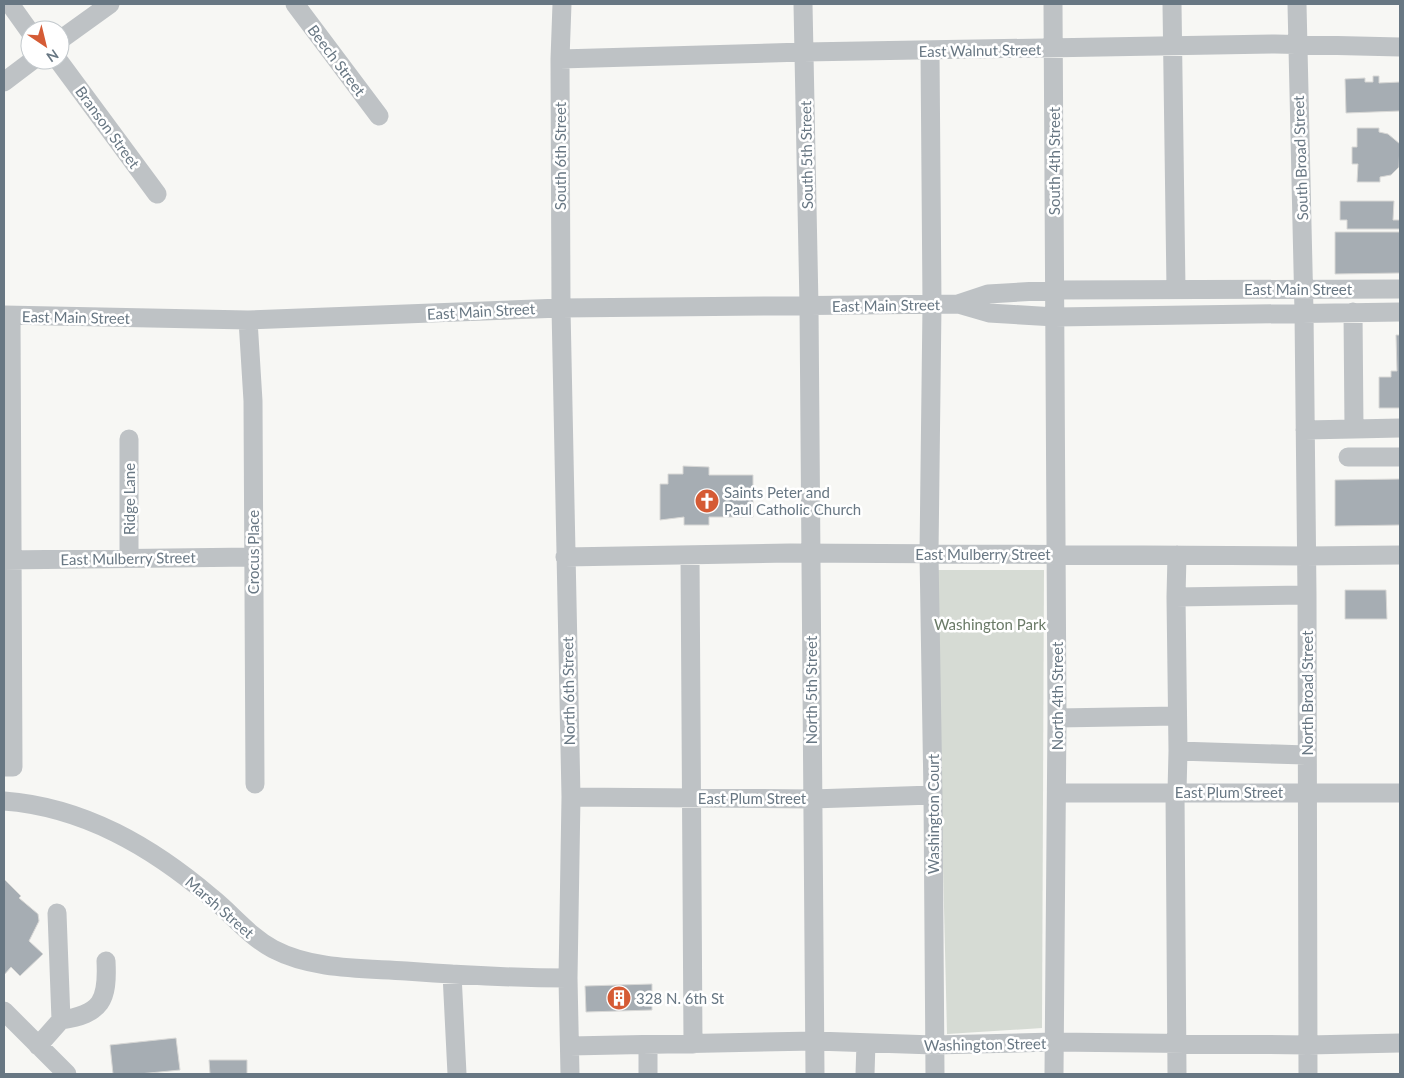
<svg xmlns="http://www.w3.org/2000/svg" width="1404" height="1078" font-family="Lato,sans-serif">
<rect width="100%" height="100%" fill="#f7f7f4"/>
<path fill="#d6dbd4" d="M 936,570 L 1044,570 L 1042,1028 L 947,1034 Z"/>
<path fill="#a6adb3" stroke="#d8d8d6" d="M 1373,76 L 1379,76 L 1379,83 L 1400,82 L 1400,111 L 1346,113 L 1345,79 L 1365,78 L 1365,82 L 1373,82 Z
M 1357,128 L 1379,128 L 1379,132 L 1388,134 L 1400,144 L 1399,167 L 1391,175 L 1380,177 L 1380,182 L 1357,182 L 1358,164 L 1352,164 L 1352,147 L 1357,147 Z
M 1340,201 L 1394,201 L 1393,220 L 1400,220 L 1400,229 L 1347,229 L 1347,220 L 1340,220 Z
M 1335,232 L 1400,232 L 1400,273 L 1335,274 Z
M 1396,335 L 1400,335 L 1400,408 L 1379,408 L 1379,377 L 1391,377 L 1391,371 L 1397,371 Z
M 683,466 L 709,467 L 709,475 L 753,475 L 753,517 L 709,517 L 709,525 L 684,525 L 684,517 L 660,520 L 660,484 L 668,484 L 668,474 L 683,474 Z
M 1400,479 L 1400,525 L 1335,526 L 1335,480 Z
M 1345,590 L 1386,590 L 1387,619 L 1345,619 Z
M 4,879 L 21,896 L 19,898 L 38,914 L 39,921 L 29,941 L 43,954 L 20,976 L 11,967 L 4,975 Z
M 652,984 L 652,1010 L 586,1012 L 585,986 Z
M 176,1038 L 180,1070 L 139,1074 L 113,1074 L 110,1045 Z
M 209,1060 L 247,1060 L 247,1074 L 210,1074 Z"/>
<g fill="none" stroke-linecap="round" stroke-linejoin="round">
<path stroke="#bec2c5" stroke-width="19" d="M 10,4 L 30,32
M 295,4 L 379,116
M 562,4 L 560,59 L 561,308 L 571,797 L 568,978 L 570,1074
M 803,4 L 809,306 L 815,1074
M 1053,4 L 1057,718 L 1054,1074
M 1172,4 L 1176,289
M 1297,4 L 1304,312 L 1307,595 L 1308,1074
M 60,40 L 110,4
M 930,51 L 932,305 L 929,554 L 933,795 L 935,1074
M 560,59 L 804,52 L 1275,44 L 1400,47
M 58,60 L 157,194
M 4,82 L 33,60
M 958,304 L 988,294 L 1055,290 L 1400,289
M 1353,312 L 1354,429 L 1400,428
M 4,315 L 248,320 L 561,308 L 958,304 L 989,313 L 1055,317 L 1400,312
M 248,320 L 253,401 L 255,784
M 1305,430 L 1354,429
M 1348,457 L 1400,457
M 690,555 L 693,1044
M 565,557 L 790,553 L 1306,556 L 1400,555
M 129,558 L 129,439
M 4,560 L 253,557
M 1176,597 L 1177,555
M 1057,718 L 1177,716
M 1306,755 L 1178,751 L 1176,597 L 1307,595
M 4,767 L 13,767 L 11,316
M 1175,792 L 1177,1074
M 1177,792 L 1178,751
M 1058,793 L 1400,793
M 571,797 L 812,799 L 933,795
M 4,801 C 84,807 152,847 212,898 C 233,915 249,936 273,949 C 313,970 362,968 406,971 C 460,975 514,978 568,978
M 452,974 L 457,1074
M 4,1011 L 67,1074
M 61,1020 C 102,1014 108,1000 106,961
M 648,1045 L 648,1074
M 38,1046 L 61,1020 L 57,913
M 570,1046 L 815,1041 L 934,1045 L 1054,1042 L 1308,1045 L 1400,1043
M 865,1074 L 866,1043"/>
</g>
<defs>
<symbol id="church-disc" viewBox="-11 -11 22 22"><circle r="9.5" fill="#d55b35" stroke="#fff"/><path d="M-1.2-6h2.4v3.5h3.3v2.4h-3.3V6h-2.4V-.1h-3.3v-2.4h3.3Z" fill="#fff"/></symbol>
<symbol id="building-disc" viewBox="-11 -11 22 22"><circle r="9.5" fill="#d55b35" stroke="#fff"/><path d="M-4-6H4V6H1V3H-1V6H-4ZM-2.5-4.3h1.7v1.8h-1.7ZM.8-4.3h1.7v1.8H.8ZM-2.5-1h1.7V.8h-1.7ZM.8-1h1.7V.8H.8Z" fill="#fff"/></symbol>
</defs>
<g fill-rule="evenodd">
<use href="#church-disc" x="693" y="487" width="28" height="28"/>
<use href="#building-disc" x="605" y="984" width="28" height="28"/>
</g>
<g text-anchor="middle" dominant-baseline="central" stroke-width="5" stroke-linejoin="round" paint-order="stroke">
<g font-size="15" fill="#687783" stroke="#fff">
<text transform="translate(980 50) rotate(-1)">East Walnut Street</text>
<text transform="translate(337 60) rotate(53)">Beech Street</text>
<text transform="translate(108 127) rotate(54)">Branson Street</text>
<text transform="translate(806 155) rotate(-91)">South 5th Street</text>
<text transform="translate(560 156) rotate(-90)">South 6th Street</text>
<text transform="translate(1300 158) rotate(-92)">South Broad Street</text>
<text transform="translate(1054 161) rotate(-90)">South 4th Street</text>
<text x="1298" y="289">East Main Street</text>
<text transform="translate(886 305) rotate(-1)">East Main Street</text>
<text transform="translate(481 311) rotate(-3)">East Main Street</text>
<text transform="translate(76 317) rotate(1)">East Main Street</text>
<text transform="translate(129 499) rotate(-90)">Ridge Lane</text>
<text transform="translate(253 552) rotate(-90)">Crocus Place</text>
<text x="983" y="554">East Mulberry Street</text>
<text transform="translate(128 558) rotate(-1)">East Mulberry Street</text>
<text transform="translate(811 690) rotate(-90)">North 5th Street</text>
<text transform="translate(568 691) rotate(-91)">North 6th Street</text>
<text transform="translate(1307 693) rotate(-90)">North Broad Street</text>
<text transform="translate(1057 696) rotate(-90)">North 4th Street</text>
<text x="1229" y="792">East Plum Street</text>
<text x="752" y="798">East Plum Street</text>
<text transform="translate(933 814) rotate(-90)">Washington Court</text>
<text transform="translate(220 907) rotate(41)">Marsh Street</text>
<text transform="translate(985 1044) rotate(-1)">Washington Street</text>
</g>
<g font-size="15" fill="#687783" stroke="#fff" text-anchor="start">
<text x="724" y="492">Saints Peter and<tspan x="724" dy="17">Paul Catholic Church</tspan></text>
<text x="636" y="998">328 N. 6th St</text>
</g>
<g font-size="15" fill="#6a7a67" stroke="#fff">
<text x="990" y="624">Washington Park</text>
</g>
</g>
<rect width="1404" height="1078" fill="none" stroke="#687783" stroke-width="10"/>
<g transform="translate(45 45) rotate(145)"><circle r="24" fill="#ffffff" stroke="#c3c9cd"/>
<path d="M0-4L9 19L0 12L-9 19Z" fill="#d55b35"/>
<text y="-8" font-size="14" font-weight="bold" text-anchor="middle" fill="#687783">N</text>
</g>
</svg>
